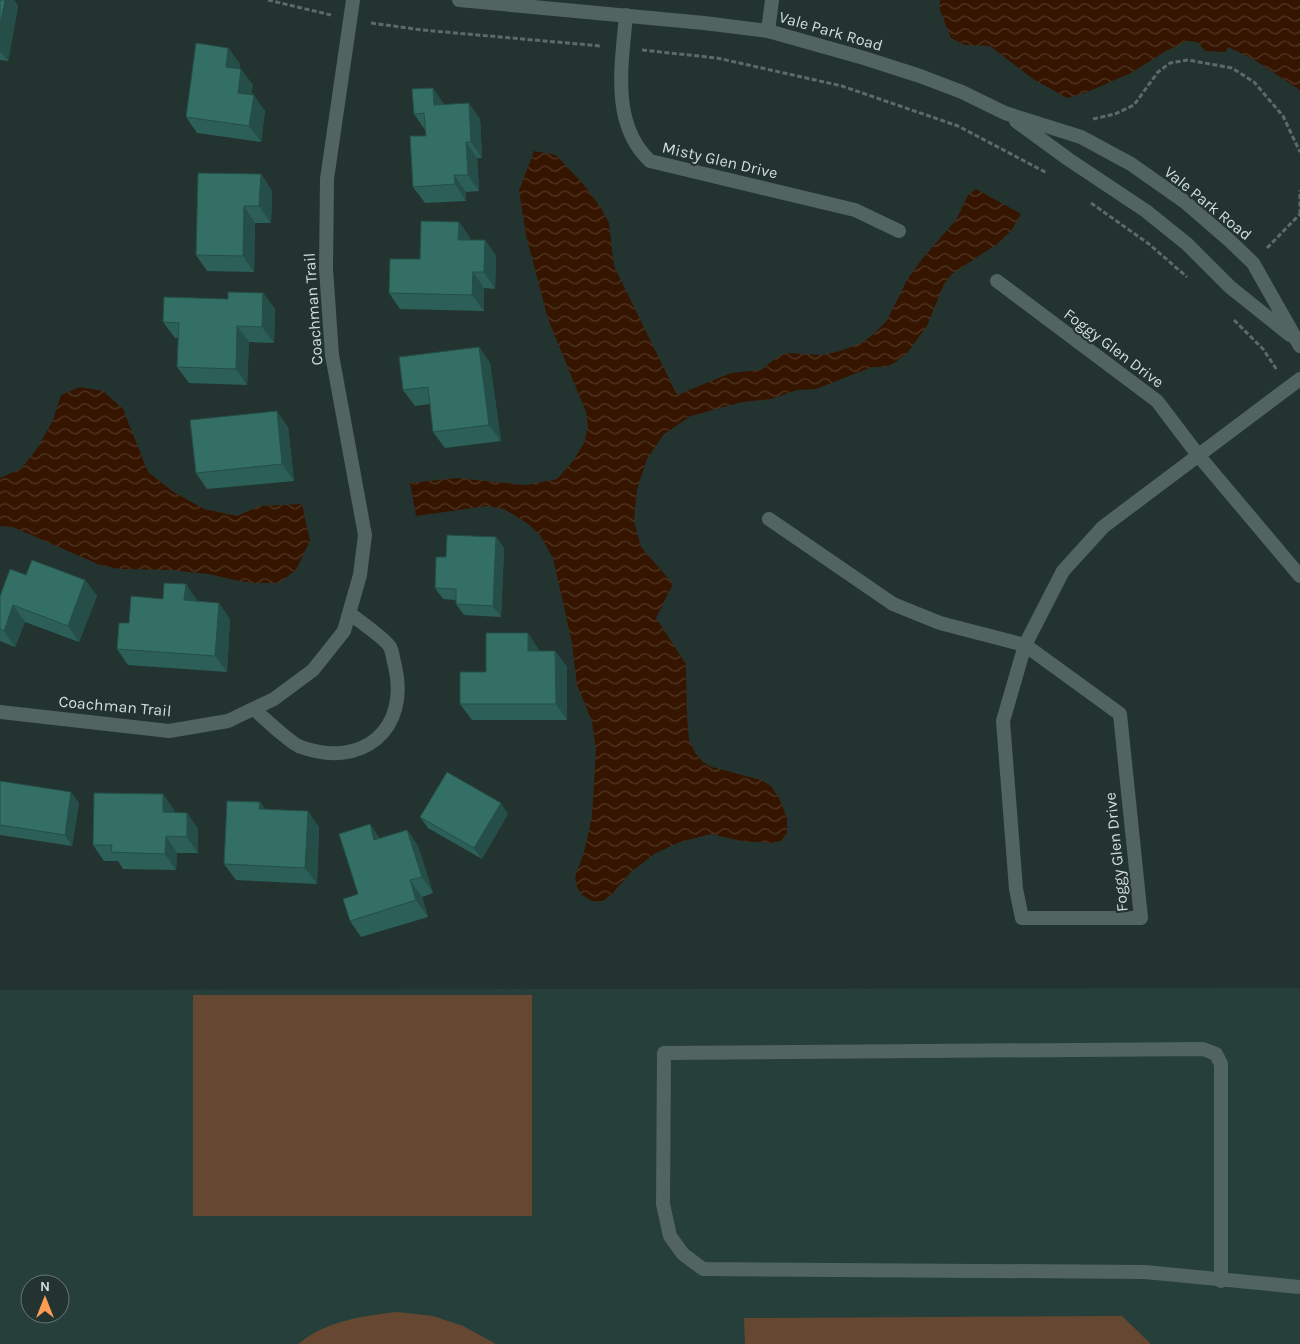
<svg xmlns="http://www.w3.org/2000/svg" width="1300" height="1344" font-family="Karla,sans-serif">
<defs>
<pattern id="water-waves" width="16" height="10" patternUnits="userSpaceOnUse" patternTransform="scale(1.25)"><rect width="16" height="10" fill="#351500"/><path d="M0 5q4-4 8 0t8 0" fill="none" stroke="#513725"/></pattern>
</defs>
<rect width="100%" height="100%" fill="#233430"/>
<path fill="#263f3a" fill-rule="evenodd" d="M 1300,988 L 1300,1344 L 0,1344 L 0,990 ZM 30,1284 L 60,1284 L 60,1314 L 30,1314 Z"/>
<path fill="#664731" d="M 193,995 L 532,995 L 532,1216 L 193,1216 Z
M 397,1312 L 433,1316 L 463,1326 L 496,1344 L 298,1344 C 326,1321 362,1316 397,1312 Z
M 1122,1316 L 1151,1344 L 745,1344 L 744,1318 Z"/>
<path fill="url(#water-waves)" d="M 940,0 L 1300,0 L 1300,90 L 1253,59 L 1228,47 L 1225,52 L 1205,51 L 1198,42 L 1187,41 L 1164,52 L 1131,73 L 1085,93 L 1067,98 L 1033,79 L 990,46 L 965,45 L 951,38 L 940,10 Z
M 534,151 L 556,155 L 584,185 L 601,208 L 609,223 L 614,266 L 677,395 L 731,373 L 761,370 L 776,358 L 786,353 L 823,355 L 840,351 L 862,343 L 876,332 L 887,320 L 907,280 L 922,259 L 956,220 L 968,195 L 976,189 L 1021,214 L 1011,231 L 997,244 L 952,274 L 944,284 L 927,326 L 908,352 L 896,362 L 886,367 L 872,367 L 816,389 L 797,390 L 771,399 L 742,402 L 691,416 L 664,434 L 647,459 L 637,490 L 634,521 L 641,547 L 673,584 L 656,618 L 686,664 L 687,715 L 689,740 L 695,753 L 703,762 L 712,767 L 761,780 L 771,786 L 779,798 L 787,818 L 787,833 L 781,841 L 771,843 L 742,841 L 711,834 L 680,842 L 654,854 L 631,872 L 612,894 L 603,901 L 592,901 L 582,895 L 577,887 L 575,877 L 584,852 L 592,816 L 596,750 L 592,721 L 577,685 L 572,643 L 553,558 L 540,535 L 527,523 L 504,509 L 487,506 L 416,516 L 410,483 L 457,478 L 526,485 L 557,479 L 573,461 L 584,443 L 588,426 L 586,412 L 548,319 L 526,235 L 519,191 Z
M 80,387 L 103,391 L 123,409 L 148,472 L 172,491 L 204,509 L 237,516 L 260,506 L 302,504 L 310,541 L 296,570 L 279,583 L 254,583 L 234,580 L 209,574 L 171,570 L 119,569 L 100,565 L 13,527 L 0,526 L 0,478 L 22,468 L 38,447 L 53,420 L 61,395 Z"/>
<g fill="none" stroke-linecap="round" stroke-linejoin="round">
<path stroke="#5d6b68" stroke-width="3" stroke-dasharray="5 2.5" stroke-linecap="butt" d="M 268,0 L 331,15
M 371,23 L 422,30 L 601,46
M 642,50 L 717,58 L 842,86 L 958,126 L 1047,173
M 1093,119 L 1115,114 L 1134,105 L 1158,72 L 1170,63 L 1188,60 L 1232,68 L 1254,82 L 1283,116 L 1300,152
M 1091,203 L 1149,244 L 1187,277
M 1300,214 L 1300,190
M 1267,248 L 1300,214
M 1234,320 L 1263,349 L 1277,370"/>
<path stroke="#526460" stroke-width="14" d="M 1221,1281 L 1221,1064 L 1216,1054 L 1203,1049 L 664,1053 L 663,1204 L 670,1236 L 683,1254 L 703,1269 L 1145,1272 L 1300,1287"/>
<path stroke="#526460" stroke-width="14" d="M 459,0 L 704,23 L 768,31 L 864,58 L 920,76 L 962,92 L 1005,113 L 1081,137 L 1131,164 L 1185,202 L 1230,241 L 1253,263 L 1300,346
M 626,15 C 622,63 610,124 650,161 L 855,210 L 899,231
M 768,31 L 772,0
M 1016,121 L 1068,159 L 1146,211 L 1187,244 L 1230,287 L 1290,335
M 997,281 L 1157,401 L 1198,455 L 1300,576
M 769,519 L 893,604 L 940,623 L 1025,645 L 1120,714 L 1141,918 L 1022,918 L 1016,889 L 1003,721 L 1025,645 L 1063,571 L 1103,527 L 1300,379
M 254,709 C 263,717 291,744 301,747 C 362,769 410,730 395,666 C 393,660 393,653 390,647 C 387,640 357,619 349,613
M 0,712 L 169,731 L 228,721 L 274,699 L 313,670 L 344,631 L 360,575 L 365,535 L 332,355 L 326,269 L 327,179 L 353,0"/>
</g>
<path fill="#2c5f57" d="M 0,0 L 14,0 L 18,6 L 8,61 L 0,60 Z
M 228,48 L 240,64 L 239,69 L 253,85 L 251,95 L 265,111 L 261,142 L 197,133 L 186,117 Z
M 444,104 L 480,119 L 482,158 L 477,158 L 479,191 L 466,192 L 466,201 L 425,203 L 413,187 L 426,136 L 425,130 L 414,114 Z
M 261,174 L 272,191 L 271,223 L 255,223 L 254,272 L 207,271 L 196,255 Z
M 459,222 L 470,238 L 470,240 L 485,240 L 496,256 L 495,289 L 484,288 L 484,311 L 400,309 L 389,293 L 420,259 Z
M 263,293 L 275,309 L 274,343 L 249,342 L 247,385 L 189,383 L 177,367 L 178,338 L 175,338 L 163,322 L 228,299 Z
M 479,347 L 490,363 L 501,441 L 445,448 L 433,432 L 430,404 L 415,406 L 403,390 Z
M 288,427 L 294,481 L 207,489 L 196,473 Z
M 496,537 L 504,548 L 501,617 L 464,615 L 456,604 L 456,600 L 443,599 L 435,588 L 446,557 Z
M 26,575 L 85,580 L 97,596 L 79,642 L 25,622 L 15,647 L 0,641 L 0,596 Z
M 186,584 L 197,601 L 230,619 L 227,672 L 128,665 L 117,649 L 163,599 Z
M 528,633 L 539,651 L 555,651 L 567,667 L 567,720 L 472,720 L 460,704 L 486,672 Z
M 0,781 L 79,803 L 72,846 L 0,835 Z
M 163,794 L 174,810 L 174,813 L 187,813 L 198,829 L 198,853 L 177,853 L 176,870 L 123,869 L 118,861 L 104,861 L 93,845 Z
M 260,802 L 265,809 L 319,827 L 317,884 L 236,880 L 224,864 Z
M 508,814 L 482,859 L 428,828 L 420,817 Z
M 370,824 L 380,839 L 407,830 L 418,846 L 433,893 L 422,897 L 428,917 L 361,937 L 350,921 L 358,894 Z"/>
<path fill="#244e47" d="M 5,0 L 14,0 L 18,6 L 8,61 L 0,51 L 0,26 Z
M 228,48 L 240,64 L 237,83 L 226,67 Z
M 241,69 L 253,85 L 249,109 L 238,93 Z
M 433,88 L 444,104 L 434,105 Z
M 254,95 L 265,111 L 261,142 L 249,126 Z
M 469,103 L 480,119 L 482,158 L 471,142 Z
M 466,142 L 477,158 L 479,191 L 468,175 Z
M 261,174 L 272,191 L 271,223 L 259,206 Z
M 454,175 L 466,192 L 466,201 L 455,184 Z
M 244,206 L 255,223 L 254,272 L 243,256 Z
M 459,222 L 470,238 L 470,256 L 458,240 Z
M 485,240 L 496,256 L 495,289 L 484,272 Z
M 473,272 L 484,288 L 484,311 L 472,295 Z
M 263,293 L 275,309 L 274,343 L 262,327 Z
M 237,326 L 249,342 L 247,385 L 236,369 Z
M 479,347 L 490,363 L 501,441 L 489,425 Z
M 277,411 L 288,427 L 294,481 L 282,464 Z
M 496,537 L 504,548 L 501,617 L 493,606 Z
M 85,580 L 97,596 L 79,642 L 68,626 Z
M 186,584 L 197,600 L 196,616 L 184,600 Z
M 219,603 L 230,619 L 227,672 L 215,656 Z
M 13,605 L 25,622 L 15,647 L 4,631 Z
M 528,633 L 539,650 L 539,667 L 528,651 Z
M 555,651 L 567,667 L 567,720 L 556,704 Z
M 71,792 L 79,803 L 72,846 L 65,835 Z
M 163,794 L 174,810 L 174,828 L 163,812 Z
M 260,802 L 271,818 L 259,809 Z
M 501,803 L 508,814 L 482,859 L 474,848 Z
M 308,811 L 319,827 L 317,884 L 305,868 Z
M 187,813 L 198,829 L 198,853 L 187,837 Z
M 370,824 L 381,841 L 374,840 Z
M 407,830 L 418,846 L 433,893 L 422,877 Z
M 166,836 L 177,853 L 176,870 L 165,854 Z
M 410,880 L 422,897 L 428,917 L 416,900 Z"/>
<path fill="#336f65" stroke="#244e47" d="M 0,0 L 5,0 L 0,26 Z
M 196,43 L 228,48 L 226,67 L 241,69 L 238,93 L 254,95 L 249,126 L 186,117 Z
M 433,88 L 434,105 L 469,103 L 471,142 L 466,142 L 468,175 L 454,175 L 455,184 L 413,187 L 410,136 L 426,136 L 424,113 L 414,114 L 412,89 Z
M 198,173 L 261,174 L 259,206 L 244,206 L 243,256 L 196,255 Z
M 421,221 L 459,222 L 458,240 L 485,240 L 484,272 L 473,272 L 472,295 L 389,293 L 390,259 L 420,259 Z
M 228,292 L 263,293 L 262,327 L 237,326 L 236,369 L 177,367 L 179,323 L 163,322 L 164,297 L 228,299 Z
M 479,347 L 489,425 L 433,432 L 428,387 L 403,390 L 399,357 Z
M 277,411 L 282,464 L 196,473 L 190,420 Z
M 447,535 L 496,537 L 493,606 L 456,604 L 456,589 L 435,588 L 436,557 L 446,557 Z
M 32,560 L 85,580 L 68,626 L 13,605 L 4,631 L 0,629 L 0,596 L 10,569 L 26,575 Z
M 164,583 L 186,584 L 184,600 L 219,603 L 215,656 L 117,649 L 119,623 L 129,623 L 131,596 L 163,599 Z
M 486,633 L 528,633 L 528,651 L 555,651 L 556,704 L 460,704 L 460,672 L 486,672 Z
M 447,772 L 501,803 L 474,848 L 420,817 Z
M 0,781 L 71,792 L 65,835 L 0,825 Z
M 94,793 L 163,794 L 163,812 L 187,813 L 187,837 L 166,836 L 165,854 L 111,852 L 112,845 L 93,845 Z
M 227,801 L 260,802 L 259,809 L 308,811 L 305,868 L 224,864 Z
M 370,824 L 374,840 L 407,830 L 422,877 L 410,880 L 416,900 L 350,921 L 343,899 L 358,894 L 339,834 Z"/>
<g text-anchor="middle" dominant-baseline="central" stroke-width="4.5" stroke-linejoin="round" paint-order="stroke">
<g font-size="16" fill="#d3dddb" stroke="#233430">
<text transform="translate(831 31) rotate(16)">Vale Park Road</text>
<text transform="translate(720 160) rotate(13)">Misty Glen Drive</text>
<text transform="translate(1208 203) rotate(39)">Vale Park Road</text>
<text transform="translate(313 309) rotate(-94)">Coachman Trail</text>
<text transform="translate(1114 348) rotate(37)">Foggy Glen Drive</text>
<text transform="translate(115 706) rotate(5)">Coachman Trail</text>
<text transform="translate(1116 852) rotate(-96)">Foggy Glen Drive</text>
</g>
</g>
<g transform="translate(45 1299)"><circle r="24" fill="#233430" stroke="#697874"/>
<path d="M0-4L9 19L0 12L-9 19Z" fill="#fd9d54"/>
<text y="-8" font-size="14" font-weight="bold" text-anchor="middle" fill="#d3dddb">N</text>
</g>
</svg>
